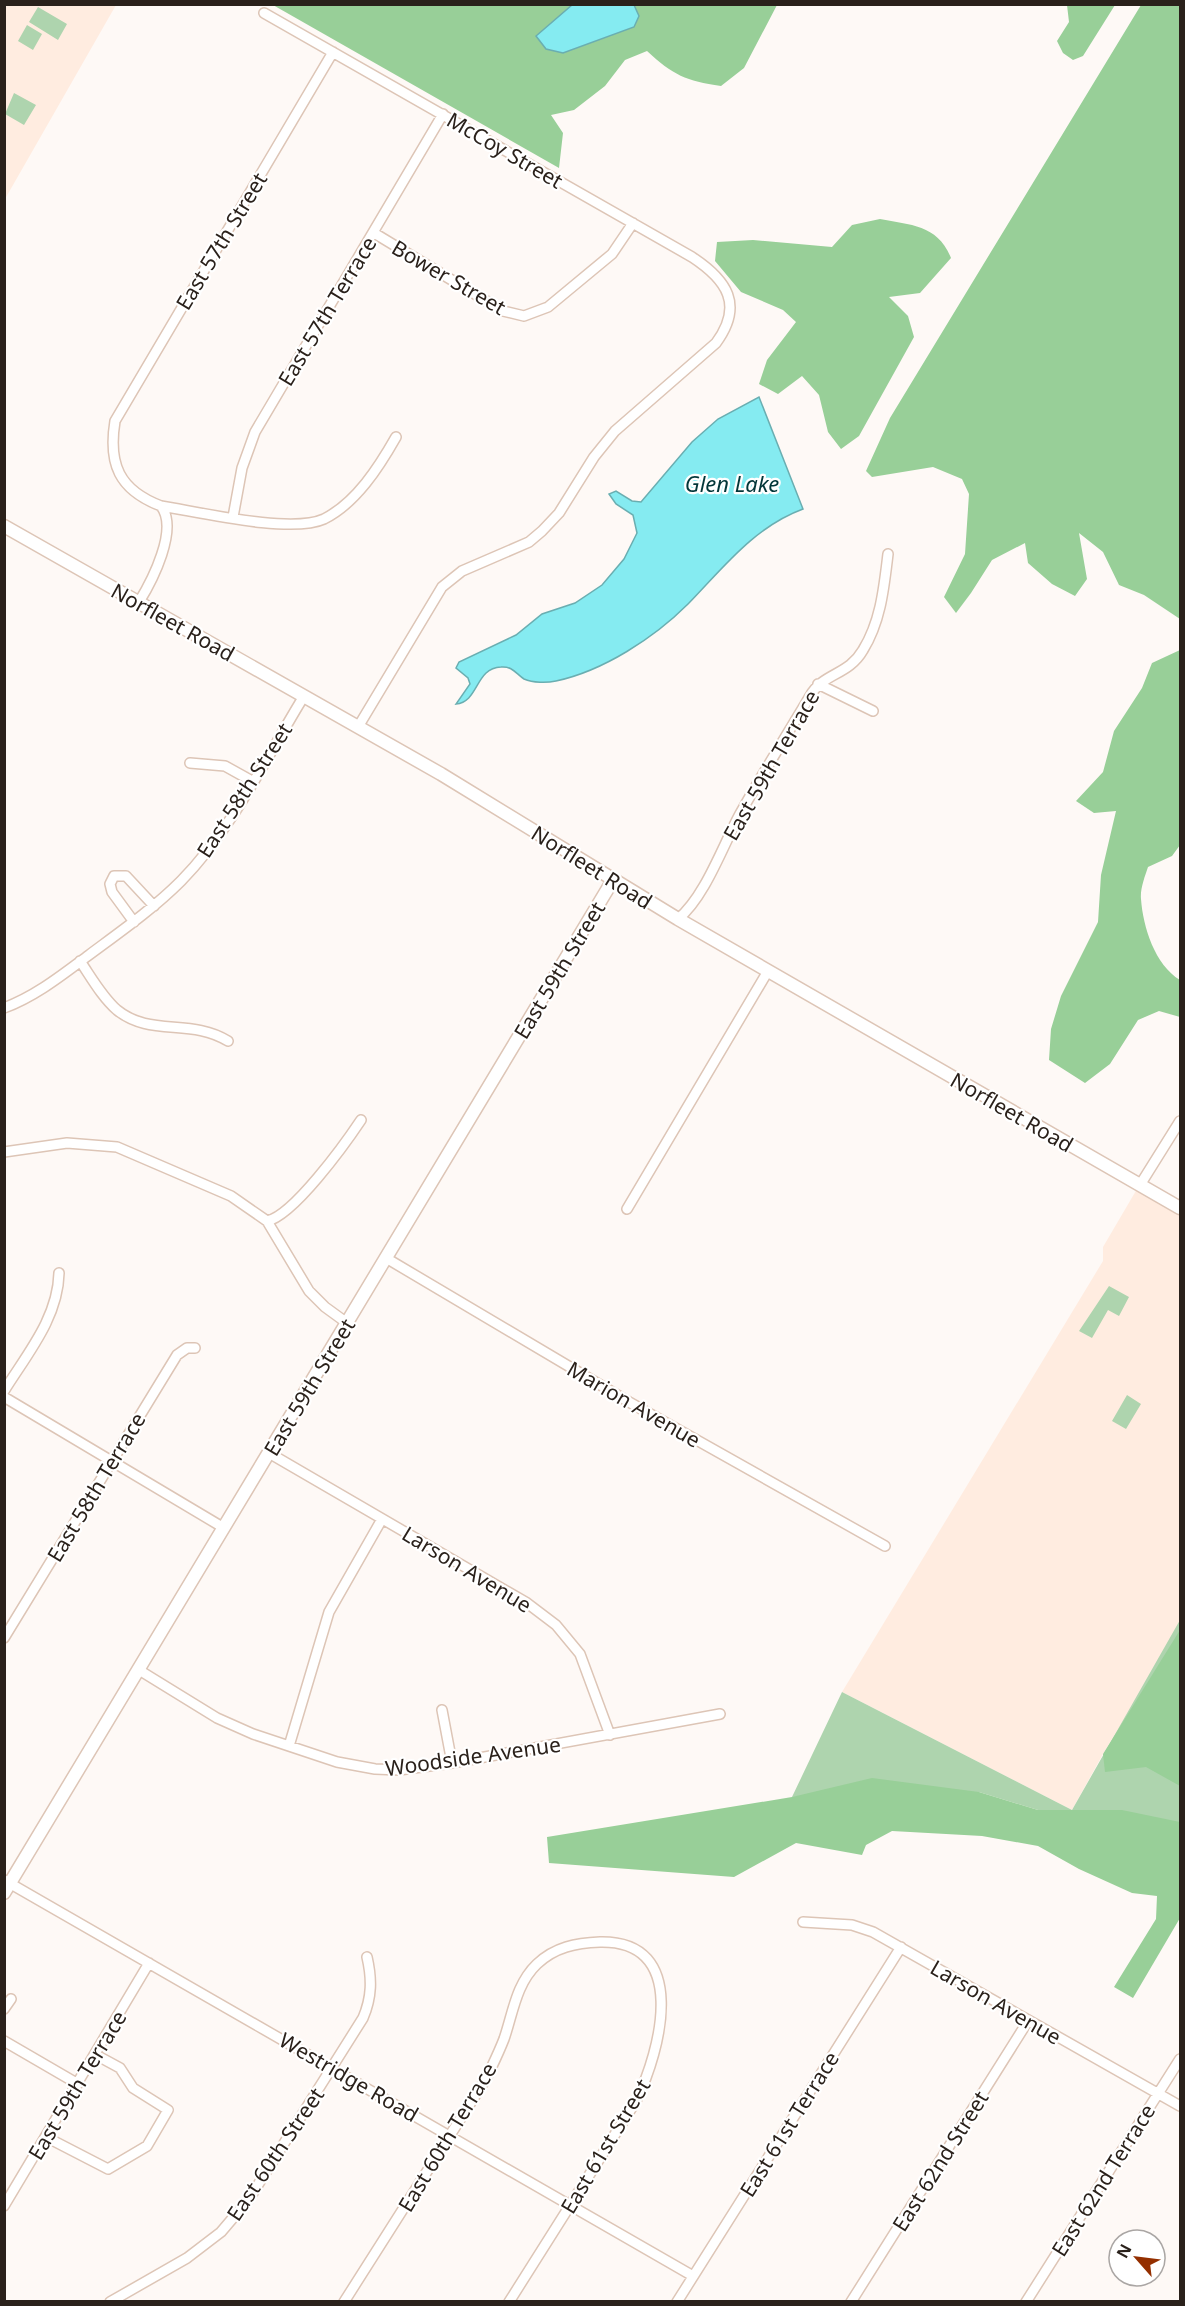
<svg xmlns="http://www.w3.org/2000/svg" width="1185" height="2306" font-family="'Noto Sans',sans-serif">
<rect width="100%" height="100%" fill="#fef9f6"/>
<path fill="#ffece0" d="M 5,5 L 116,5 L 5,199 Z
M 1137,1189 L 1180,1215 L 1180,1630 L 1103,1754 L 1072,1810 L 842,1692 L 1103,1261 L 1103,1247 Z"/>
<path fill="#aed4ae" d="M 38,7 L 67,24 L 58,40 L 29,22 Z
M 27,25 L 42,34 L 33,50 L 18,41 Z
M 14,93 L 36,105 L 24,125 L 5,114 Z
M 1109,1286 L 1129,1297 L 1119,1316 L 1108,1310 L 1092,1338 L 1079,1331 Z
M 1127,1395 L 1141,1404 L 1126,1429 L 1112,1421 Z
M 1180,1620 L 1180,1861 L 1072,1810 L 1038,1810 L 979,1792 L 792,1797 L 842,1692 L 1072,1810 Z"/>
<path fill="#98cf98" d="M 273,5 L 777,5 L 744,68 L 721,86 C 686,81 673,75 647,51 L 625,60 L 605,86 L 574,110 L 551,115 L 563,133 L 559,168 Z
M 1067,5 L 1115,5 L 1083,56 L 1073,60 L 1063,53 L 1057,41 L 1069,22 Z
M 1141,5 L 1180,5 L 1180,619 L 1144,595 L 1119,585 L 1103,552 L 1079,533 L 1087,579 L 1075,596 L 1052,584 L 1028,563 L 1025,543 L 992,560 L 971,593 L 956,613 L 944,597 L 965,554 L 969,494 L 962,479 L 933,467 L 872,477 L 866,471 L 890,418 Z
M 880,219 C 911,225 938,225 951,258 L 920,293 L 889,297 L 908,316 L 914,337 L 859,436 L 841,449 L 828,432 L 819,395 L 802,376 L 778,394 L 759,384 L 767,360 L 796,322 L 783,310 L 741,292 L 715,261 L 717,242 L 753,240 L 832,247 L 852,225 Z
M 1180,650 L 1180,845 L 1172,856 L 1148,867 C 1145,876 1140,889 1141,899 C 1143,927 1155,965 1180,980 L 1180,1017 L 1159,1011 L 1138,1020 L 1110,1064 L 1085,1083 L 1049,1060 L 1051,1029 L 1061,996 L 1098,922 L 1101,875 L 1116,811 L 1094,813 L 1076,801 L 1103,772 L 1114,731 L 1142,688 L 1152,663 Z
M 1180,1630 L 1180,1786 L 1146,1767 L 1105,1772 L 1103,1754 Z
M 872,1778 L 979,1792 L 1038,1810 L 1122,1810 L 1180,1822 L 1180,1918 L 1133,1998 L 1114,1987 L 1156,1919 L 1157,1896 L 1132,1893 L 1079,1869 L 1038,1846 L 982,1836 L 892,1831 L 866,1845 L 862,1855 L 796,1843 L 734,1877 L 549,1863 L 547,1837 L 792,1797 Z"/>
<path fill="#85ebf1" stroke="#6aaeb1" stroke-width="1.5" d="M 572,5 L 634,5 L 639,16 L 634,27 L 563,53 L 546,49 L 536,36 Z
M 759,397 L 803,509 C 754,527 723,568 688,604 C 654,638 603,671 556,681 C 547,683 533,683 524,679 C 516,674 513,666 501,667 C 475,668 479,702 456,704 L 470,684 L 468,678 L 456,668 L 459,662 L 516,635 L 542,614 L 575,603 L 602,585 L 624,559 L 637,533 L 633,515 L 616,504 L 609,494 L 616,491 L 632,501 L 641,502 L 692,442 L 718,419 Z"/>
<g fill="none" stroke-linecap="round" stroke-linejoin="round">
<defs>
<path id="minor" d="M 264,13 L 692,257 C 727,280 744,305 716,343 L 615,431 L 594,457 L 559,513 L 542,531 L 529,542 L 462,571 L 442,587 L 358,727
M 333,52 L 115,421 C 108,464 119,490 161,506 C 199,512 291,534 324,519 C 356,503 379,467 396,437
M 374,233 L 503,311 L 524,316 L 548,307 L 612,254 L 633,223
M 233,517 L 242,468 L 255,432 L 443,114
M 139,602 C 152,581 179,529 161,506
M 818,684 L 873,711
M 190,763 L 225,766 L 252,781
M 678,919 C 705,897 723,845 740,814 C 762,774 787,735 810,696 C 824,672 848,676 863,650 C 881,621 884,587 888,554
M 134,922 L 112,892 L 110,884 L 114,876 L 126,876 L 154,906
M 80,961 C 91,977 102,997 117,1010 C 150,1037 191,1018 228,1041
M 4,1008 C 36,996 62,975 89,955 C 120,932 153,909 181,881 C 232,829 266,758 304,696
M 4,1152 L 67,1143 L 117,1147 L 231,1196 L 267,1221 L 309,1291 L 325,1307 L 347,1323
M 1140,1185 L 1180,1121
M 627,1209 L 768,971
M 267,1221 C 293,1216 345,1144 361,1120
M 386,1258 L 629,1402 L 885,1546
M 4,1391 C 27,1354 58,1318 59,1273
M 4,1397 L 224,1528
M 269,1453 L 527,1603 L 556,1625 L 580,1654 L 610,1735
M 4,1638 L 177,1355 L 187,1348 L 195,1348
M 139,1670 L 217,1718 L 253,1734 L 337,1762 L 375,1769 L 399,1770 L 452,1763 L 720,1714
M 442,1710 L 452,1763
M 289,1746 L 329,1612 L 382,1519
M 4,1880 L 693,2276
M 803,1922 L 852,1925 L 873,1932 L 1180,2106
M 4,2009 L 11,1999
M 4,2041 L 78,2084
M 46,2137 L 108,2169 L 147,2146 L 168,2110 L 133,2088 L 120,2068 L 96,2055
M 4,2206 L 149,1963
M 110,2302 L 187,2258 L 221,2232 L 249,2199 L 363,2018 C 372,1997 372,1979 367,1957
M 344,2302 L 487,2077 C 493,2064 499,2052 504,2039 C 513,2013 516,1984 537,1964 C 555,1947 576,1943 600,1942 C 690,1940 661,2050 636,2101 L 509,2302
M 677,2302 L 901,1947
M 851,2302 L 1028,2021
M 1026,2302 L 1180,2059"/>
<path id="tertiary" d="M 4,526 L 441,774 L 678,919 L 1180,1208
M 4,1893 L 613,880"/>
</defs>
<use href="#minor" stroke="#ddc5b6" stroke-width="12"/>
<use href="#tertiary" stroke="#ddc5b6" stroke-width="15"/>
<use href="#minor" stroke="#fff" stroke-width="9"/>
<use href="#tertiary" stroke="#fff" stroke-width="12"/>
</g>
<g text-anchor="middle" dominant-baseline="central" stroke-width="4.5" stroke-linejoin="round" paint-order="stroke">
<g font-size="21" fill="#2a211b" stroke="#fff">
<text transform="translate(505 150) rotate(30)">McCoy Street</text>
<text transform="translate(221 241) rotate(-59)">East 57th Street</text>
<text transform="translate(449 277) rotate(30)">Bower Street</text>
<text transform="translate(327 311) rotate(-59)">East 57th Terrace</text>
<text transform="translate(173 622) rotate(29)">Norfleet Road</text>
<text transform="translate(771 765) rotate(-60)">East 59th Terrace</text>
<text transform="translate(244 790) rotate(-57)">East 58th Street</text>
<text transform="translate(592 867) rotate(32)">Norfleet Road</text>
<text transform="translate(559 970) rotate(-59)">East 59th Street</text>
<text transform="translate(1012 1112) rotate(30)">Norfleet Road</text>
<text transform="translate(309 1387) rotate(-59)">East 59th Street</text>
<text transform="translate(634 1404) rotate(30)">Marion Avenue</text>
<text transform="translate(96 1487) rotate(-59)">East 58th Terrace</text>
<text transform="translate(467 1569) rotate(31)">Larson Avenue</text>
<text transform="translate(473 1756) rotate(-8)">Woodside Avenue</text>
<text transform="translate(996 2002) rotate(30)">Larson Avenue</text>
<text transform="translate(349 2077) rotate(30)">Westridge Road</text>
<text transform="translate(77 2085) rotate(-59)">East 59th Terrace</text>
<text transform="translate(789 2124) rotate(-58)">East 61st Terrace</text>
<text transform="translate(447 2137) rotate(-59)">East 60th Terrace</text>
<text transform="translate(605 2146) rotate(-59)">East 61st Street</text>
<text transform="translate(275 2154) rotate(-56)">East 60th Street</text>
<text transform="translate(940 2161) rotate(-58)">East 62nd Street</text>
<text transform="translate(1103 2180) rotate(-58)">East 62nd Terrace</text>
</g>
<g font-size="22" font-style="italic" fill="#023639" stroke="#fff">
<text x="732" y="483">Glen Lake</text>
</g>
</g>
<rect width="1185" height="2306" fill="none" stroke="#2a211b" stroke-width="12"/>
<g transform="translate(1137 2258) rotate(298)"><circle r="28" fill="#ffffff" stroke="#aaa6a4" stroke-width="1.5"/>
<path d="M0-4.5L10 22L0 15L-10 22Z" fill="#942f00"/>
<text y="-9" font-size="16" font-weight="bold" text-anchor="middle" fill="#2a211b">N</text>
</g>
</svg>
